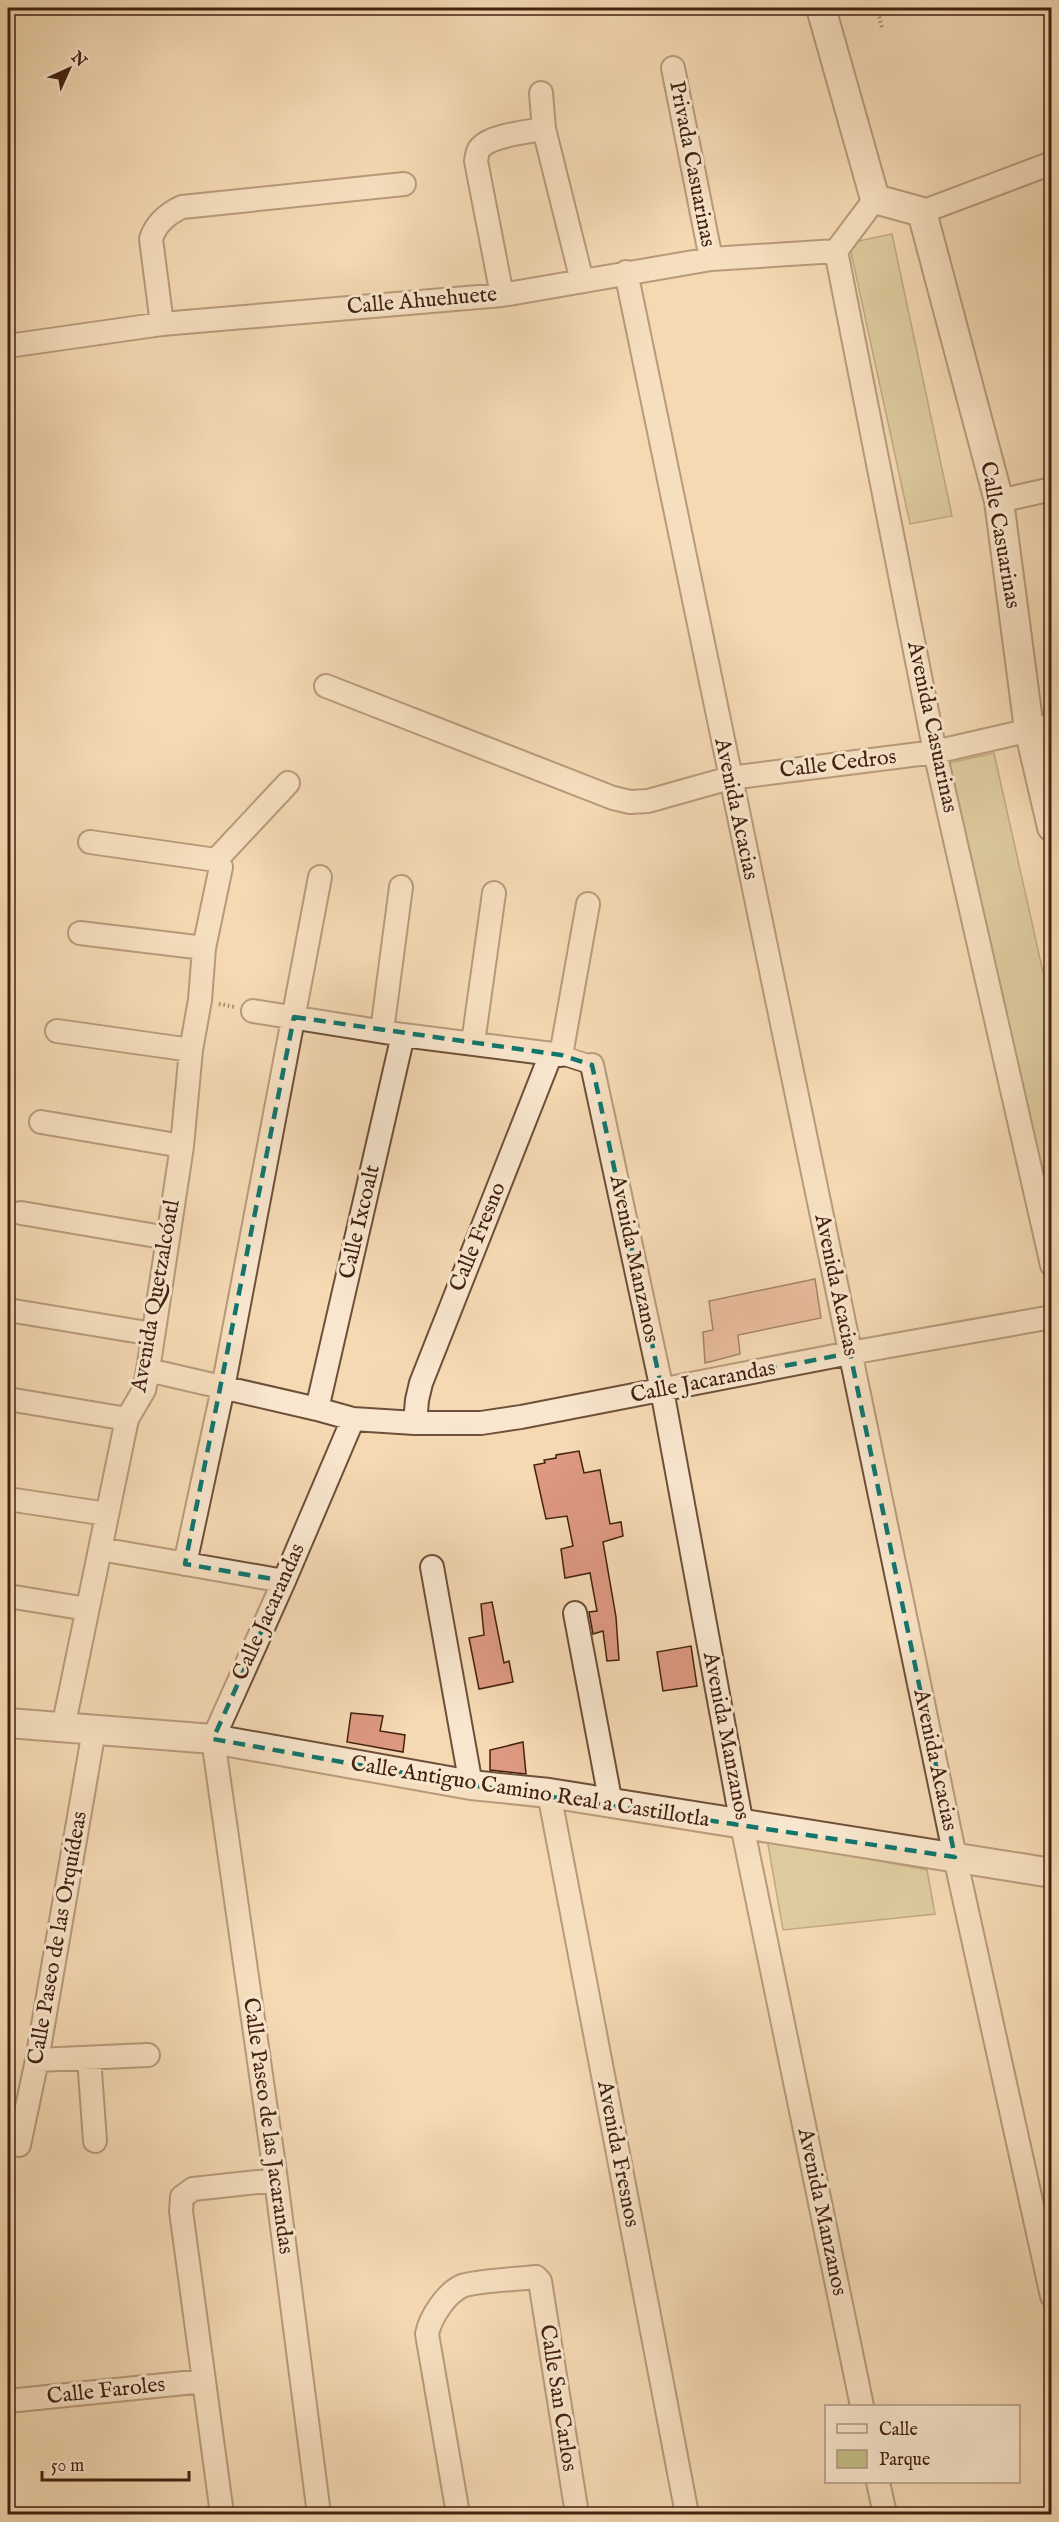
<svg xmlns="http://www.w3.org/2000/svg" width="1059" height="2522" font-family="'IM FELL English',serif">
<rect width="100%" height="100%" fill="#f4d9b3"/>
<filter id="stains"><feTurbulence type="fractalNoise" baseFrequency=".00333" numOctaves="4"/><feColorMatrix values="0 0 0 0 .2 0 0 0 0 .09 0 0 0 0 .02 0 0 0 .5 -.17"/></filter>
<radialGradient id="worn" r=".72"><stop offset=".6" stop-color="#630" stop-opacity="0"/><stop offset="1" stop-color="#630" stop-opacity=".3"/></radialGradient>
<path fill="#c3bd87" stroke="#836f4c" stroke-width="1.5" d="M 892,234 L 952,516 L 910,524 L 849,243 Z
M 994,753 L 1051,1008 L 1051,1234 L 945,764 Z
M 767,1839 L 927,1870 L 935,1914 L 783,1930 Z"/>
<path fill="#de9981" stroke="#432110" stroke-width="1.5" d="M 815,1279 L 821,1318 L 738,1335 L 740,1354 L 705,1363 L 703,1332 L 713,1330 L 709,1301 Z
M 579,1451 L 584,1473 L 600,1470 L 610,1524 L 621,1522 L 623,1536 L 603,1542 L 616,1617 L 619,1660 L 607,1661 L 603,1631 L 593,1634 L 589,1612 L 597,1611 L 590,1573 L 565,1578 L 561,1549 L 573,1546 L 567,1516 L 546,1519 L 534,1465 L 545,1463 L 544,1460 L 556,1458 L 556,1455 Z
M 492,1602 L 504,1663 L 509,1661 L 513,1682 L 479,1689 L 469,1638 L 484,1635 L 481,1604 Z
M 691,1646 L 697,1686 L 663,1691 L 657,1652 Z
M 351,1713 L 383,1716 L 380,1731 L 405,1735 L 403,1752 L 347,1742 Z
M 523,1742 L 526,1774 L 490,1770 L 490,1750 Z"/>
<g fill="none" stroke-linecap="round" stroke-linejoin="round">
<defs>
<path id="pedestrian" d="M 561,1055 L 592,1065"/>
<path id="minor" d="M 673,68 L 711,259
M 541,93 L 544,129 L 582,281
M 875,199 L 836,251 L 935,752 L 1052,1265
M 922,212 L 1052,163
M 626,272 L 955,1857 L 1052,2296
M 502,295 L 476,161 C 477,157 477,151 480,148 C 491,135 528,132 544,129
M 162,324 L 151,239 C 156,223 167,214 182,207 L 404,184
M 8,346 L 162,324 L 502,295 L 711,259 L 836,251
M 999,501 L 1052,489
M 326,686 L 613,798 L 630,802 L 648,801 L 730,778 L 935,752 L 1052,725
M 90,842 L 216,860
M 216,860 L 288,783
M 80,933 L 204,948
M 253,1011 L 403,1035 L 561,1055 L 588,904
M 57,1031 L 191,1050
M 382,1031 L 401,887
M 473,1043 L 494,893
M 592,1065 L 662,1390 L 742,1825 L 862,2406
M 41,1122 L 182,1146
M 21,1213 L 168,1238
M 8,1310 L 153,1334
M 148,1370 L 317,1409 L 353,1419 L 415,1423 L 481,1423 L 521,1417 L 850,1353 L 1052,1317
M 8,1399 L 127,1419
M 317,1409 L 403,1035
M 415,1423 L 417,1400 L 421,1383 L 551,1054
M 8,1499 L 107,1514
M 100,1549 L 284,1581
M 185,1564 L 223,1388 L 320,877
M 432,1567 L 471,1785
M 8,1596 L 87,1609
M 575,1613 L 611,1804
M 63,1728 L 127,1419 L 144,1390 L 148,1370 L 182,1146 L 191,1050 L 200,1000 L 204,948 L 221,867 L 216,860
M 549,1793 L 687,2514
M 89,2058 L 95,2141
M 37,2060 L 148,2055
M 19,2145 L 37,2060 L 94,1730
M 8,2401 L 204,2381
M 878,2482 L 885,2514
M 222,2514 L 181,2211 L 182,2197 L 193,2189 L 276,2180
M 319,2514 L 276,2180 L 213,1739 L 284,1581 L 353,1419
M 458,2514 L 427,2334 C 430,2318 446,2293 462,2286 C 475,2281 519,2279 536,2277 L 540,2281 L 577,2514"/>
<path id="tertiary" d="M 821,8 L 875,199 L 922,212 L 999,501 L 1029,729 L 1052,827
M 8,1723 L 213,1739 L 471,1785 L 549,1793 L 1052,1873"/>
</defs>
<use href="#pedestrian" stroke="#6f4f39" stroke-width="21"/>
<use href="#minor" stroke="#6f4f39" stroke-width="26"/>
<use href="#tertiary" stroke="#6f4f39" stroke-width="32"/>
<path stroke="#432110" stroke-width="4" stroke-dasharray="1.5 3" stroke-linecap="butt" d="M 877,8 L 882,28
M 219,1004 L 235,1007"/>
<use href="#pedestrian" stroke="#f8e6ce" stroke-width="18"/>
<use href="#minor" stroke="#f8e6ce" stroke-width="22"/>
<use href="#tertiary" stroke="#f8e6ce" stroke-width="28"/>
</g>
<path d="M0 0H1059V2522H0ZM 294,1017 L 561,1055 L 592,1065 L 662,1390 L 850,1353 L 955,1857 L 471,1785 L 213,1739 L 284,1581 L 185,1564 Z" fill="#f4d9b3" fill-opacity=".55" fill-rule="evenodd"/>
<path fill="none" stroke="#0f766e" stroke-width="4.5" stroke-dasharray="12 8" stroke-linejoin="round" d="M 294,1017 L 561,1055 L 592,1065 L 662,1390 L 850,1353 L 955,1857 L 471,1785 L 213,1739 L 284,1581 L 185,1564 Z"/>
<g text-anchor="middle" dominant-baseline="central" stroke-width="6" stroke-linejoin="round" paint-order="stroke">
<g font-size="22" fill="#432110" stroke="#f8e6ce">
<text transform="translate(692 164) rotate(79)">Privada Casuarinas</text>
<text transform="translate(422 301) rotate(-5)">Calle Ahuehuete</text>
<text transform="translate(1000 535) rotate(80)">Calle Casuarinas</text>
<text transform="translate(932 727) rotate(78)">Avenida Casuarinas</text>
<text transform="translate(838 764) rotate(-7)">Calle Cedros</text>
<text transform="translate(736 809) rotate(78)">Avenida Acacias</text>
<text transform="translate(360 1222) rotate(-77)">Calle Ixcoalt</text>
<text transform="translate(478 1237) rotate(-68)">Calle Fresno</text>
<text transform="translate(634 1259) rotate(78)">Avenida Manzanos</text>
<text transform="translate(836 1285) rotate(78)">Avenida Acacias</text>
<text transform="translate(156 1296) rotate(-80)">Avenida Quetzalcóatl</text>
<text transform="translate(703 1382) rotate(-11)">Calle Jacarandas</text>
<text transform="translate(269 1612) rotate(-66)">Calle Jacarandas</text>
<text transform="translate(726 1736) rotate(79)">Avenida Manzanos</text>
<text transform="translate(935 1760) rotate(78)">Avenida Acacias</text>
<text transform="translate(530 1792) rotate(9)">Calle Antiguo Camino Real a Castillotla</text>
<text transform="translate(58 1938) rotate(-80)">Calle Paseo de las Orquídeas</text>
<text transform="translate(268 2126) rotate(82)">Calle Paseo de las Jacarandas</text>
<text transform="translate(618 2154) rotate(79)">Avenida Fresnos</text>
<text transform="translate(822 2212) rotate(78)">Avenida Manzanos</text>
<text transform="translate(106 2391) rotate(-6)">Calle Faroles</text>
<text transform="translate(558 2398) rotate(81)">Calle San Carlos</text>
</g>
</g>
<rect width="1059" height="2522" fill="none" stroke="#f4d9b3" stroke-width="30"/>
<rect x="9" y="9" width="1041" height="2504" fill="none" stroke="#432110" stroke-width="3"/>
<rect x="15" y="15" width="1029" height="2492" fill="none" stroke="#432110" stroke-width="1.5"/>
<rect x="825" y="2405" width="195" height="78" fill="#f8e6ce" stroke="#b09782" stroke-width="1.5"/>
<rect x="837" y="2424" width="30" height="9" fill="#f8e6ce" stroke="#b09782" stroke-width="1.5"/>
<text x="879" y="2435" font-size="18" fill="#432110">Calle</text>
<rect x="837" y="2450" width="30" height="18" fill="#c3bd87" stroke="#b09782" stroke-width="1.5"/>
<text x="879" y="2465" font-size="18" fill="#432110">Parque</text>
<g transform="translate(69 69) rotate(45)" stroke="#f8e6ce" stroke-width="4.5" paint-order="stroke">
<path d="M0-4.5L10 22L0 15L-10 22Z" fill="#432110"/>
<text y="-9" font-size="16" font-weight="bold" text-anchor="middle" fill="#432110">N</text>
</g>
<path d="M42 2471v9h147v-9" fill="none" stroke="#432110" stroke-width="3"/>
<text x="51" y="2471" font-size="18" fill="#432110" stroke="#f8e6ce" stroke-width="4.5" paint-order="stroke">50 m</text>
<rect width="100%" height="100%" filter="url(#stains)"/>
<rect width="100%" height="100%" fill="url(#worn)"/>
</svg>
